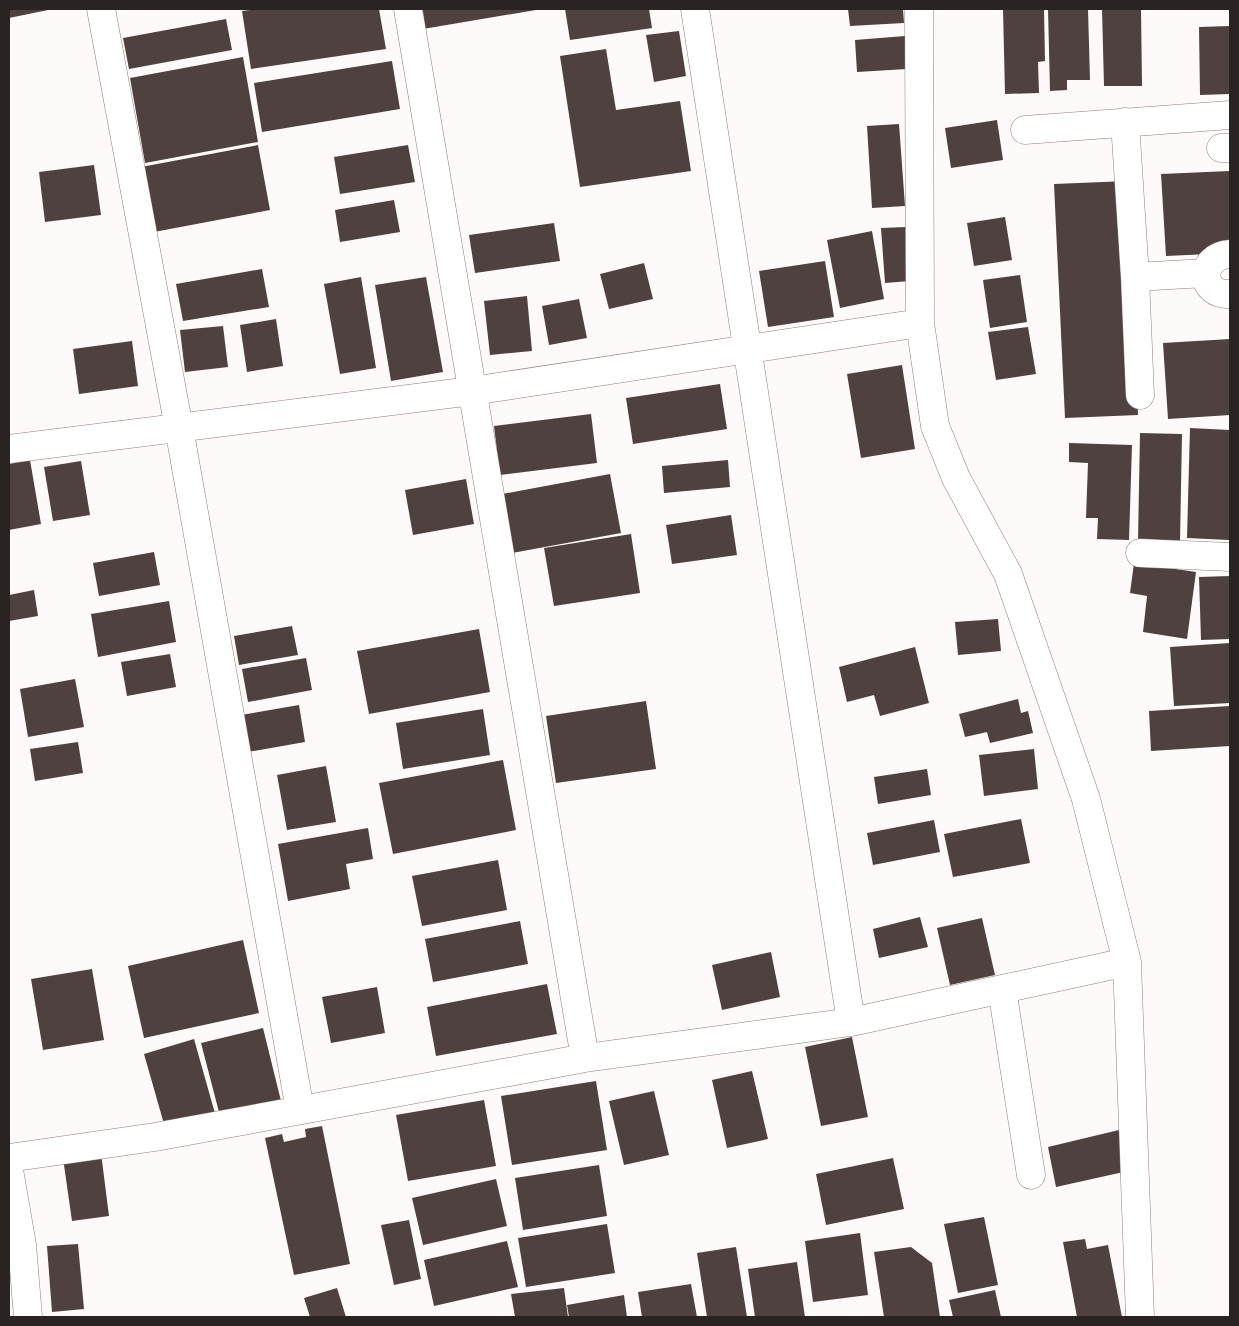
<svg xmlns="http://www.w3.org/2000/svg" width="1239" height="1326" font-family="Roboto,sans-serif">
<rect width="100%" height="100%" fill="#fefaf9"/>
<path fill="#4f413f" d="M 9,9 L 47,9 L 48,10 L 9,18 Z
M 258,9 L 379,9 L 386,49 L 251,69 L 242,11 Z
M 419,9 L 536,9 L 536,10 L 423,29 Z
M 565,9 L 649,9 L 652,28 L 570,40 Z
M 848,9 L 903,9 L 904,23 L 850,26 Z
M 1003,9 L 1044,9 L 1045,61 L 1038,62 L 1039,93 L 1005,94 Z
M 1048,9 L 1088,9 L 1090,80 L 1067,80 L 1067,90 L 1050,91 Z
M 1102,9 L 1141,9 L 1142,86 L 1104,86 Z
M 226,19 L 232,50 L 129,69 L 123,38 Z
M 1230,26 L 1230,94 L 1200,95 L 1199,27 Z
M 679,31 L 686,76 L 654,82 L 646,35 Z
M 905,36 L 907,69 L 857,72 L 855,40 Z
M 606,49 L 616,110 L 680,101 L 691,171 L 580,187 L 560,56 Z
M 243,57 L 258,142 L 145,163 L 130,78 Z
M 392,61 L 400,109 L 262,132 L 254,83 Z
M 997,120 L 1003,160 L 951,168 L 945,128 Z
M 899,124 L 905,206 L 872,208 L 867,126 Z
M 258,145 L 270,210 L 154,232 L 141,167 Z
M 408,145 L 415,182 L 340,194 L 334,157 Z
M 94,165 L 101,215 L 45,222 L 39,172 Z
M 1230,171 L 1230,253 L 1166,256 L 1161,174 Z
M 1128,181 L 1138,415 L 1065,418 L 1054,184 Z
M 394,200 L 400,232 L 340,242 L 335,210 Z
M 1005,217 L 1012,260 L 974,266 L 967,223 Z
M 554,223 L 560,261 L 475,273 L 469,235 Z
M 906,227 L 910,281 L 885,283 L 881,228 Z
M 872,231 L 884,299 L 840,308 L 827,240 Z
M 825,261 L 834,317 L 768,327 L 759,271 Z
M 644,263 L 653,299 L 609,309 L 600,274 Z
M 262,269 L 269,307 L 183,321 L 176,284 Z
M 1020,275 L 1027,322 L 990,328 L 983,280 Z
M 361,277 L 376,368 L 340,374 L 324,284 Z
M 426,277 L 443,372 L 391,381 L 375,285 Z
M 527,296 L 532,351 L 490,355 L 484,301 Z
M 579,299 L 587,338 L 549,345 L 542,306 Z
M 276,319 L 283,366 L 247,372 L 240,325 Z
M 223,326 L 228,367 L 185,372 L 180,330 Z
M 1028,327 L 1036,374 L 996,380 L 988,332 Z
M 1230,339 L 1230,415 L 1168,419 L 1163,343 Z
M 132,341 L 138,386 L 79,394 L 73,349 Z
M 902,365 L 915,449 L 861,458 L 847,374 Z
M 720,384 L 727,429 L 633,444 L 626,398 Z
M 591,414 L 597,463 L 500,475 L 494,426 Z
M 1190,428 L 1230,430 L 1229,540 L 1187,538 Z
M 1140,433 L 1182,434 L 1180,542 L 1138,541 Z
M 1069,443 L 1132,445 L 1129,540 L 1097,539 L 1098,518 L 1086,518 L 1088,463 L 1069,462 Z
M 30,460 L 41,524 L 9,530 L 9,464 Z
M 728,460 L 730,487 L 664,493 L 662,466 Z
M 81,461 L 90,515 L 53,521 L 44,467 Z
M 610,474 L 621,533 L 507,554 L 497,495 Z
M 466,479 L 474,524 L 413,535 L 405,490 Z
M 731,515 L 737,555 L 672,564 L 666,525 Z
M 631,534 L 640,593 L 554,606 L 544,548 Z
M 154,552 L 160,585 L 99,596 L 93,563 Z
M 1134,563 L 1196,572 L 1187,639 L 1143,632 L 1147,596 L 1130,593 Z
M 1230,576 L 1230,639 L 1201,640 L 1199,577 Z
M 34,590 L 38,616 L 9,621 L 9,595 Z
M 169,601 L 176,642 L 98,657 L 91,614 Z
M 998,619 L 1001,651 L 958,655 L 955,622 Z
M 292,626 L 298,655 L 239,665 L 234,636 Z
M 479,629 L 490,692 L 369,714 L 357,651 Z
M 1230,643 L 1230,703 L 1174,706 L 1170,647 Z
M 915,647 L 929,703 L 880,716 L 874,695 L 847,702 L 839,667 Z
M 170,654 L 176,687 L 127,696 L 121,662 Z
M 306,658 L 312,690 L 248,702 L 242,669 Z
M 75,679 L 84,727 L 28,737 L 20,689 Z
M 1018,699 L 1021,713 L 1028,711 L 1033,733 L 990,743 L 987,732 L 965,737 L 959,714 Z
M 646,701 L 656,769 L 556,783 L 546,716 Z
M 299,705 L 305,742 L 248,752 L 241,715 Z
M 1230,706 L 1230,746 L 1151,751 L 1149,711 Z
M 483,709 L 490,755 L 403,769 L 396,723 Z
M 78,742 L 83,773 L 35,781 L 30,749 Z
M 1034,749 L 1038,789 L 984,796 L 979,755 Z
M 503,760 L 516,830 L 393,854 L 379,783 Z
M 326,766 L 336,822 L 287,830 L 277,775 Z
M 927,769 L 931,795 L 878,804 L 874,777 Z
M 1021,819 L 1030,863 L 953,877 L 944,834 Z
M 934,820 L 940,852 L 873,865 L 867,833 Z
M 368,828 L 373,859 L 346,864 L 350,889 L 288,901 L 278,844 Z
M 498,860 L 507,910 L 422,926 L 412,876 Z
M 920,917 L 928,947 L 879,958 L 873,929 Z
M 982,918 L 995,975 L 950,985 L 937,928 Z
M 520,921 L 528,964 L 433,982 L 425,939 Z
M 243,940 L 259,1013 L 144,1038 L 128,966 Z
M 771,952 L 780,997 L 722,1010 L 712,965 Z
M 92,969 L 104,1040 L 43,1050 L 31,979 Z
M 547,984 L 557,1034 L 436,1056 L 427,1007 Z
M 377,987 L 385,1033 L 331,1043 L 322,997 Z
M 263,1028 L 281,1101 L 220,1116 L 201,1043 Z
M 852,1037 L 868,1117 L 821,1126 L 805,1047 Z
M 194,1039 L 216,1117 L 166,1131 L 144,1054 Z
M 752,1071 L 768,1139 L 727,1148 L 712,1080 Z
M 596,1081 L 607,1150 L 512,1165 L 501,1096 Z
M 654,1091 L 669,1155 L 624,1165 L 609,1101 Z
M 484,1100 L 496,1166 L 408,1181 L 396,1115 Z
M 322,1126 L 350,1264 L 294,1275 L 265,1138 L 282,1134 L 284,1142 L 306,1137 L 305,1129 Z
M 1119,1130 L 1128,1171 L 1056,1187 L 1048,1147 Z
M 101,1153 L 109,1216 L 72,1221 L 63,1158 Z
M 893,1158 L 904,1209 L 826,1225 L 816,1174 Z
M 599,1165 L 607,1216 L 523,1230 L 515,1178 Z
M 496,1179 L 507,1226 L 423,1245 L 412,1198 Z
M 984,1217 L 998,1285 L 958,1293 L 944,1224 Z
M 409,1220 L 421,1279 L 394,1285 L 381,1225 Z
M 607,1224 L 615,1273 L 526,1287 L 518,1238 Z
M 860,1233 L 868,1295 L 813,1302 L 805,1241 Z
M 1085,1239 L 1087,1249 L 1108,1245 L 1122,1317 L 1077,1317 L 1063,1242 Z
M 507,1241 L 518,1287 L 434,1306 L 424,1260 Z
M 78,1244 L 84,1309 L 52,1312 L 47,1246 Z
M 736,1247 L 747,1317 L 707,1317 L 697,1253 Z
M 911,1247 L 932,1263 L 940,1317 L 884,1317 L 874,1252 Z
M 797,1262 L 805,1317 L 755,1317 L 748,1269 Z
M 691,1284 L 697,1317 L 642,1317 L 638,1292 Z
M 337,1288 L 346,1317 L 310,1317 L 304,1298 Z
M 564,1288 L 568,1317 L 515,1317 L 511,1294 Z
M 995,1290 L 1001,1317 L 953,1317 L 949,1300 Z
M 624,1295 L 627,1317 L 569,1317 L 567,1305 Z"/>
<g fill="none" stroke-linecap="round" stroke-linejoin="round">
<defs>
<path id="minor" d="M 101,9 L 179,428 L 300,1110
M 408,9 L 585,1058
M 695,9 L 851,1022
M 919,9 L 920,323 L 935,426 L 956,478 L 1008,574 L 1086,799 L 1127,962 L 1140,1317
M 1125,122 L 1135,277 L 1206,273
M 1025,130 L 1230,115
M 1221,148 L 1230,148
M 1230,254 C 1198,256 1199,296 1230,294
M 1135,277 L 1140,395
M 9,449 L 472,391 L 920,323
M 1140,553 L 1230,557
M 1002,989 L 1031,1175
M 9,1158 L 155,1137 L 585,1058 L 851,1022 L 1127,962"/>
<path id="tertiary" d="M 9,1170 L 22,1245 L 28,1317"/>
</defs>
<use href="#minor" stroke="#8c7d7a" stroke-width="29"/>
<use href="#tertiary" stroke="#8c7d7a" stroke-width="29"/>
<use href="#minor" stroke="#fff" stroke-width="28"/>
<use href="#tertiary" stroke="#fff" stroke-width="28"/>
</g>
<rect width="1239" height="1326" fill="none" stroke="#292322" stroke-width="20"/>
</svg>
